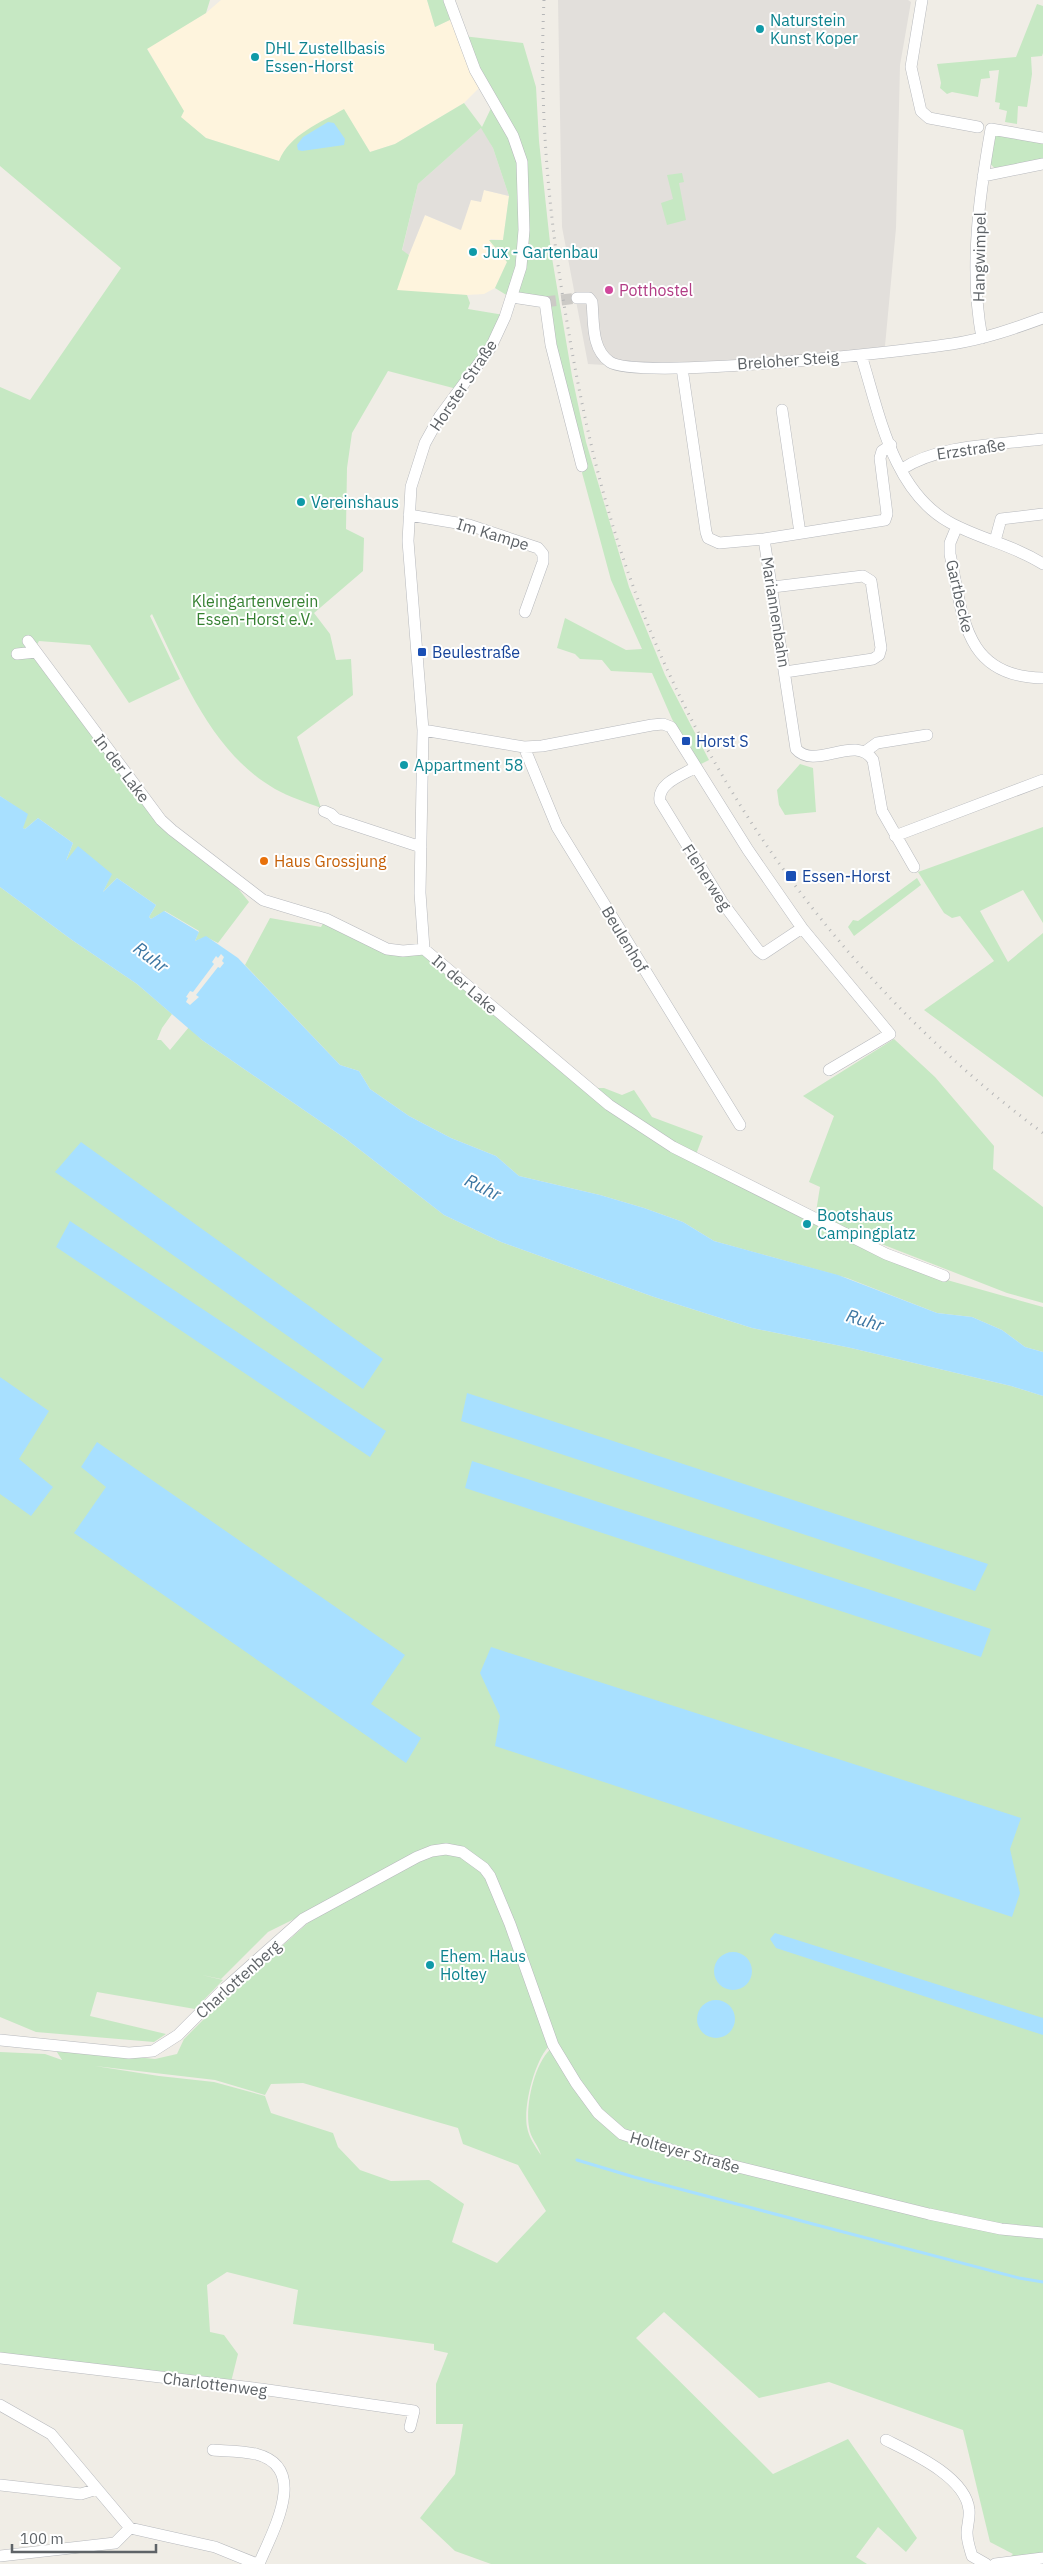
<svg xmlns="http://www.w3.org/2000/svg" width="1043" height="2564" font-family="'IBM Plex Sans',sans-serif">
<rect width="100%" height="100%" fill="#f0ede6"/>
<path fill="#fef4dd" d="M 221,0 L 427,0 L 435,27 L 454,18 L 481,86 L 464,103 L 395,144 L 370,152 L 344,110 L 279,161 L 242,150 L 206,138 L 180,117 L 183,111 L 147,48 L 206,13 Z
M 484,190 L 509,196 L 503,240 L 490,239 L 507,262 L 495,288 L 484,294 L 467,295 L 397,291 L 398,280 L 425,215 L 460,230 L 471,199 Z"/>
<path fill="#e2dfdb" d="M 558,0 L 908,0 L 911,2 L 900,65 L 896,228 L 885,346 L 861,354 L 798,359 L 620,366 L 588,364 L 562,227 Z
M 482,127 L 493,148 L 509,196 L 484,190 L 481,202 L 471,200 L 461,230 L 425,215 L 409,255 L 402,251 L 418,184 Z"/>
<path fill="#c6e8c3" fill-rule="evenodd" d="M 0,0 L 210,0 L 206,13 L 147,49 L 184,111 L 181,117 L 206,138 L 279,161 C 290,134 320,123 344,109 L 370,152 L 395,144 L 464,103 L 482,127 L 494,102 L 463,36 L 523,43 L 536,87 L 539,141 L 551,252 L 572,376 L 586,442 L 629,587 L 665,675 L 709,760 L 699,765 L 672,719 L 652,673 L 611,671 L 602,660 L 580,659 L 575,654 L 557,648 L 565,618 L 626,650 L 642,649 L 611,580 L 581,469 L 546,302 L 513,299 L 495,288 L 507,262 L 489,240 L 503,240 L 509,196 L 493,148 L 481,128 L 418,184 L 402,250 L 409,255 L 397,290 L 467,295 L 470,303 L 468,309 L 504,315 L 505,317 L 457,389 L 388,371 L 352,433 L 347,468 L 346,529 L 364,538 L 363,571 L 314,613 L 330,634 L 336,660 L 351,659 L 353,695 L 297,737 L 321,808 C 306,802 289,797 275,789 C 212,753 182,676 152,614 L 150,616 L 180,679 L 129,703 L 90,645 L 39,641 L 35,648 L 159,821 L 228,876 L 249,902 L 218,943 L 206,937 L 195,941 L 199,931 L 165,911 L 151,919 L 149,917 L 156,905 L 117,878 L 103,892 L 111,874 L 66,861 L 73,843 L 38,818 L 25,829 L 22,828 L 13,805 L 0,796 L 0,387 L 30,400 L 121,268 L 0,166 Z
M 427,0 L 447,0 L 454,18 L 435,27 Z
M 1037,4 L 1043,6 L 1043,53 L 1042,56 L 1031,57 L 1032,74 L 1027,107 L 1018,106 L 1017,124 L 1005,122 L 1007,111 L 999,109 L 1000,103 L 995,102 L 999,70 L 989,71 L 990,78 L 981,79 L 978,97 L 952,92 L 947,94 L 940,88 L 941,83 L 937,64 L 1016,57 Z
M 993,131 L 1043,141 L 1043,162 L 998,171 L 988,162 Z
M 682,173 L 684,182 L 679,183 L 686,220 L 667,225 L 661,203 L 673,199 L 667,175 Z
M 800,764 L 813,768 L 816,812 L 785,815 L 779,805 L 777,790 Z
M 1043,827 L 1043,923 L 1023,890 L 980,911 L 1008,962 L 1043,933 L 1043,1097 L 924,1010 L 994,961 L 960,916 L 952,918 L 944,913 L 918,872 Z
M 917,878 L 921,885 L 854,936 L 848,927 L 853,920 L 858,921 Z
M 0,887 L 72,940 L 137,984 L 172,1014 L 162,1028 L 157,1040 L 161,1040 L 170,1050 L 189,1027 L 202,1040 L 346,1139 L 444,1215 L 501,1242 L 654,1297 L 752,1328 L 851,1348 L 1011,1386 L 1043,1396 L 1043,2230 L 1004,2226 L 690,2152 L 624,2130 L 600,2110 L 563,2060 L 488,1867 C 471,1850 463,1849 441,1846 L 268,1932 L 221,1979 L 202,1975 L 223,1980 L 195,2009 L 97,1992 L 90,2016 L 166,2034 L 154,2042 L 36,2032 L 0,2017 Z
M 270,918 L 321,927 L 325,920 L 387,951 L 423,950 L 590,1088 L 604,1088 L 622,1095 L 634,1090 L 652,1117 L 703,1136 L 695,1157 L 947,1280 L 1043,1307 L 1043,1352 L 1025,1347 L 1002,1330 L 972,1317 L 937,1313 L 847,1278 L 714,1241 L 683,1222 L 644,1208 L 600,1195 L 519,1176 L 496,1156 L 451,1138 L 409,1116 L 370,1089 L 359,1071 L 340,1065 L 245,965 Z
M 894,1039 L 935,1077 L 994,1146 L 993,1169 L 1043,1207 L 1043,1303 L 1007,1293 L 815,1218 L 820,1187 L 809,1182 L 834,1116 L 803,1096 Z
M 436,1854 L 461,1854 L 488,1877 L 551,2044 C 535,2058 523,2106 527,2127 C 529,2138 535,2146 541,2155 C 539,2146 530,2138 529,2127 C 525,2105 535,2060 553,2047 L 620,2135 L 1043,2236 L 1043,2564 L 1003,2564 L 1013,2554 L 990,2542 L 963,2430 L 829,2382 L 759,2398 L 664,2312 L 636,2338 L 773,2474 L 848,2439 L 917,2538 L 906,2552 L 878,2527 L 856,2557 L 867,2564 L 491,2564 L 455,2551 L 420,2518 L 455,2474 L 463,2424 L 436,2424 L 436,2384 L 448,2353 L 434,2350 L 434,2344 L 293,2324 L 298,2290 L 227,2272 L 207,2285 L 210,2332 L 224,2335 L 238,2354 L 231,2382 L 0,2357 L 0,2052 L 45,2054 L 62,2060 L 55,2049 L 155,2059 L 177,2054 L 184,2039 L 235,1988 L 309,1922 L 394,1874 ZM 95,2066 L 215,2080 L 265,2095 L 271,2084 L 303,2083 L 458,2128 L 463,2144 L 518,2165 L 546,2211 L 497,2263 L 452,2242 L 464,2204 L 429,2180 L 391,2181 L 360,2170 L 338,2147 L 333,2133 L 271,2113 L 265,2096 L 214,2082 L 159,2076 Z"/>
<path fill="#a8e0ff" d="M 328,122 L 334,123 L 345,139 L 344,145 L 302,151 L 298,150 L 297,145 L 303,137 Z
M 0,796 L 28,814 L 23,828 L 25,829 L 38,818 L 73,843 L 66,861 L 78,846 L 112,874 L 103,892 L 117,878 L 156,905 L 149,917 L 151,919 L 164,911 L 199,932 L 195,941 L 206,936 L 238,958 L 340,1065 L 359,1071 L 370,1089 L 409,1116 L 451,1138 L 496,1156 L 519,1176 L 600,1195 L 644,1208 L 683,1222 L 714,1241 L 838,1275 L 937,1313 L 972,1317 L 1002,1330 L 1025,1347 L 1043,1352 L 1043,1396 L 1011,1386 L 851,1348 L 752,1328 L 654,1297 L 501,1242 L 444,1215 L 346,1139 L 202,1040 L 137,984 L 72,940 L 0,887 Z
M 81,1142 L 383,1359 L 363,1389 L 55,1172 Z
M 70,1221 L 386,1431 L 370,1457 L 56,1247 Z
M 0,1377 L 49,1411 L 19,1459 L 53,1487 L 31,1516 L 0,1494 Z
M 467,1393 L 988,1564 L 975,1591 L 461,1421 Z
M 97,1442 L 405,1655 L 371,1704 L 421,1738 L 406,1763 L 74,1533 L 106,1487 L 81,1467 Z
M 472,1461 L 991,1629 L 981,1657 L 465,1488 Z
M 491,1647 L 1021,1818 L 1010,1849 L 1020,1893 L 1012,1917 L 495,1746 L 500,1716 L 480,1673 Z
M 775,1933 L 1043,2018 L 1043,2035 L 776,1948 L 770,1939 Z
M714 1971a19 19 0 1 1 38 0a19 19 0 1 1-38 0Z
M697 2019a19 19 0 1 1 38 0a19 19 0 1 1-38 0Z"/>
<path fill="#f0ede6" d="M 221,954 L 224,957 L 222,961 L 224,963 L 220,968 L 218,967 L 196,995 L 199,997 L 190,1005 L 186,1002 L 188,998 L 186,997 L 190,991 L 193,992 L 214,964 L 212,962 L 216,956 L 218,958 Z"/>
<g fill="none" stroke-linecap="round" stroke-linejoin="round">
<path stroke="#a8e0ff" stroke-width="3" d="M 577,2160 L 634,2177 L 1019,2278 L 1043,2282"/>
<path stroke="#cccac6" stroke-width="11" stroke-dasharray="11 5.5" stroke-linecap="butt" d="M 545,302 L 577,298"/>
<defs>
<path id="street" d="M 922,0 L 911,67 L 921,111 L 929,118 L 978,127
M 983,176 L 1043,164
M 512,297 L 545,302 L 551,345 L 582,466
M 577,298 L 589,298 L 592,302 C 594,322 591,349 610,362 C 639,381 905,351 952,344 C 984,339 1013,329 1043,318
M 982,338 C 969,269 979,197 991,129 L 1043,138
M 861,355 C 879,412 892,490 949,522 C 979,539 1014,545 1043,564
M 682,368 L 706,532 L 708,538 L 719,543 L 764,539 L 885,520 L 887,514 L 880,458 L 882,451 L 891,445
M 782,410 L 800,533
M 902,469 C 940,444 998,445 1043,439
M 409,515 L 469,525 L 538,548 L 543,554 L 543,562 L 525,612
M 957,526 L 950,543 L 950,554 C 963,615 963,677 1043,678
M 764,539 L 796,749 C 815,771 856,733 873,760 L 882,811 L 914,867
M 995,541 L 1001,519 L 1043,514
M 773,587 L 863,576 L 871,581 L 881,648 L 879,655 L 873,659 L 785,672
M 28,641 L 161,820 L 172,830 L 263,900 L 326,919 L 387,949 L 403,951 L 424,949 L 609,1105 L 673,1147 L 886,1254 L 944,1276
M 17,654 L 36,652
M 423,730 L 524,747 L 542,746 L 652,725 L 663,724 L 671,727 L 748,850 L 802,928 L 890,1034 L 829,1070
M 524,747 L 557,827 L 740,1125
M 866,751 L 877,743 L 927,735
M 696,767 C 683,775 657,783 660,801 L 722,902 L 758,950 L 763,954 L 802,928
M 324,811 L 331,814 L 336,819 L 421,847
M 895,836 L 1043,780
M 424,949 L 420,893 L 423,730 L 408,541 L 411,487 L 425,443 L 440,416 L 491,347 L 505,317 L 521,267 L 524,230 L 522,162 L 513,136 L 475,70 L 449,0
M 0,2040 L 129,2053 L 153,2051 L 178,2035 L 222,1991 L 303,1919 L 417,1857 L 432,1851 L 446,1849 L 462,1852 L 484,1868 L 490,1876 L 510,1924 L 553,2045 L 576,2083 L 598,2113 L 622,2134 L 681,2153 L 929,2214 L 1001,2229 L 1043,2233
M 0,2358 L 261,2389 L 414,2411 L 410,2427
M 0,2405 L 51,2434 L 130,2528 L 215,2547 L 257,2564
M 886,2440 C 912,2453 966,2477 969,2510 C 970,2518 967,2526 967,2533 C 967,2541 970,2549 972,2556 L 986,2564
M 213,2450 C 227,2451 242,2451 256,2454 C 310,2468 272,2532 259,2564
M 0,2485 L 81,2494 L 97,2489
M 0,2556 L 115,2543 L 130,2528
M 995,2564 L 1043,2558"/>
</defs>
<use href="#street" stroke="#b7b9bd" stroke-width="12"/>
<use href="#street" stroke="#fff" stroke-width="11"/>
<path stroke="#b5b6b7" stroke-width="3" stroke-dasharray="1 6" stroke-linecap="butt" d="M 544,0 C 539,106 548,211 566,316 C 581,408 601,499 633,586 C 712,803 857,995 1043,1133"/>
</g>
<g fill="#0f9aa8" stroke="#fff" stroke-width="2">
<circle cx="760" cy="29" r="5"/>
<circle cx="255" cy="57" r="5"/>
<circle cx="473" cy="252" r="5"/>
<circle cx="301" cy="502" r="5"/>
<circle cx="404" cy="765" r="5"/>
<circle cx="807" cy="1224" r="5"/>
<circle cx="430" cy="1965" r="5"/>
</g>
<circle fill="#d1479c" stroke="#fff" stroke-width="2" cx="609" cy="290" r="5"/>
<g fill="#1a4fb4" stroke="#fff" stroke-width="2">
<rect x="417" y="647" width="10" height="10" rx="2.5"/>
<rect x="681" y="736" width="10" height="10" rx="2.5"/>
<rect x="785" y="870" width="12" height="12" rx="2.5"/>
</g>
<circle fill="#e8710a" stroke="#fff" stroke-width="2" cx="264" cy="861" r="5"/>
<g text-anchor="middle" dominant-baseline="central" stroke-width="4" stroke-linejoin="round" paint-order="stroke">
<g font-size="16" fill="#0d838f" stroke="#fff" text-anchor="start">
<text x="770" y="20">Naturstein<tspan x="770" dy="18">Kunst Koper</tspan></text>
<text x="265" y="48">DHL Zustellbasis<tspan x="265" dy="18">Essen-Horst</tspan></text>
<text x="483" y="252">Jux - Gartenbau</text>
<text x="311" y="502">Vereinshaus</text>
<text x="414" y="765">Appartment 58</text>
<text x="817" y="1215">Bootshaus<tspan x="817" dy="18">Campingplatz</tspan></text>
<text x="440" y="1956">Ehem. Haus<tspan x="440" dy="18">Holtey</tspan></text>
</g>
<g font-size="16" fill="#5e6367" stroke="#fff">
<text transform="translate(979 257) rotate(-89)">Hangwimpel</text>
<text transform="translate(788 360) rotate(-4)">Breloher Steig</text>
<text transform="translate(463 385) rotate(-56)">Horster Straße</text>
<text transform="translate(971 449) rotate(-8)">Erzstraße</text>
<text transform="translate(493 534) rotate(17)">Im Kampe</text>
<text transform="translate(960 596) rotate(77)">Gartbecke</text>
<text transform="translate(776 612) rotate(81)">Mariannenbahn</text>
<text transform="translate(122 768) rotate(53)">In der Lake</text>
<text transform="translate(707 877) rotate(57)">Fleherweg</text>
<text transform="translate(625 939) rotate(59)">Beulenhof</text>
<text transform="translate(465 984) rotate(41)">In der Lake</text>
<text transform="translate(238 1979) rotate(-42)">Charlottenberg</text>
<text transform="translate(685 2152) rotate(16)">Holteyer Straße</text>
<text transform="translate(215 2384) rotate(7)">Charlottenweg</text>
</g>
<g font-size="16" fill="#b23c85" stroke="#fff" text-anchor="start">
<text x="619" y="290">Potthostel</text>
</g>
<g font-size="16" fill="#368132" stroke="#fff">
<text x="255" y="601">Kleingartenverein<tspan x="255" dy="18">Essen-Horst e.V.</tspan></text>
</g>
<g font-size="16" fill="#164399" stroke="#fff" text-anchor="start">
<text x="432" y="652">Beulestraße</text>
<text x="696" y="741">Horst S</text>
<text x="802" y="876">Essen-Horst</text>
</g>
<g font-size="16" fill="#c56008" stroke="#fff" text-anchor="start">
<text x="274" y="861">Haus Grossjung</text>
</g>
<g font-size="18" font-style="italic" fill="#3c76a2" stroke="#fff">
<text transform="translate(151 957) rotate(37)">Ruhr</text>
<text transform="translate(483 1187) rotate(26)">Ruhr</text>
<text transform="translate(865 1320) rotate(17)">Ruhr</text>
</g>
</g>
<path d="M12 2544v8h144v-8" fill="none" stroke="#5e6367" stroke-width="2.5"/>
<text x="20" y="2544" font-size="15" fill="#5e6367" stroke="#ffffff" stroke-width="4" paint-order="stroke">100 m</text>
</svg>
